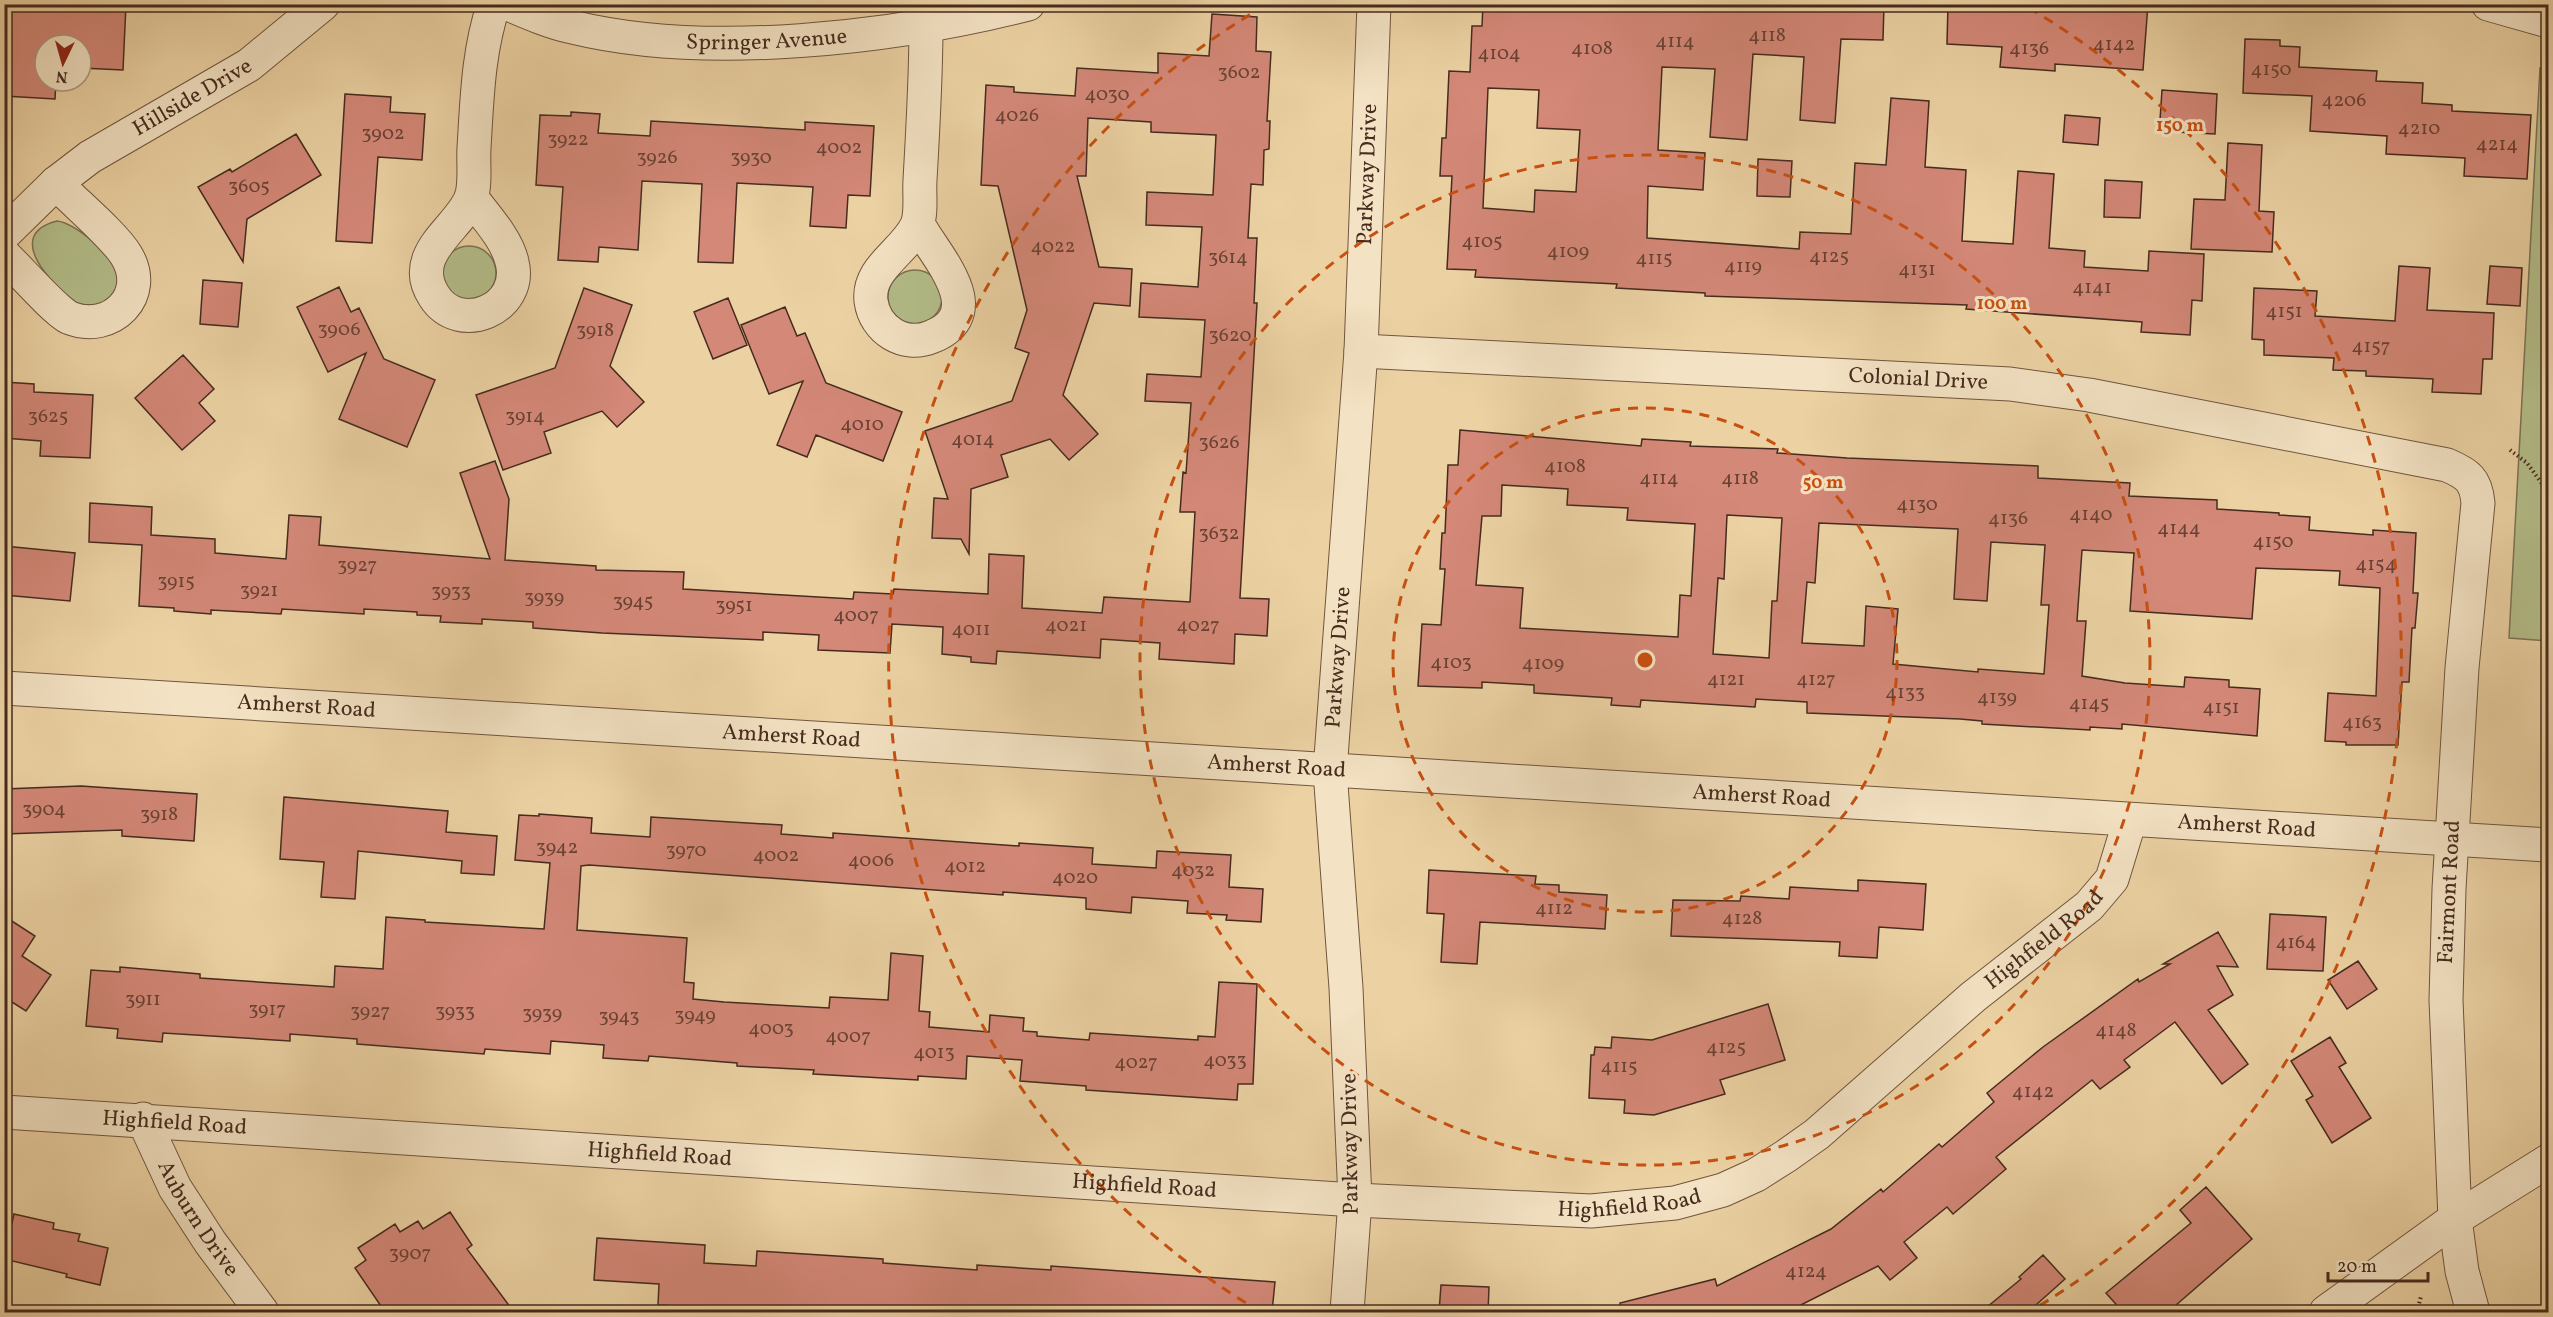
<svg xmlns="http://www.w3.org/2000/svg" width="2553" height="1317" font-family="Vollkorn,serif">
<rect width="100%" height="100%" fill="#ecd2a3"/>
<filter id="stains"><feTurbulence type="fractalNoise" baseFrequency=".00333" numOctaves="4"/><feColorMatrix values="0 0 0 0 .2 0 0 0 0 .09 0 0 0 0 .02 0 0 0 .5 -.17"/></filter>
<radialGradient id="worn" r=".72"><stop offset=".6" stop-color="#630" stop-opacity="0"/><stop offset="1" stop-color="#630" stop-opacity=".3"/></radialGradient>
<path fill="#b3bd89" stroke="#7c7454" stroke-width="1.5" d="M 2540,68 L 2548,70 L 2548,641 L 2509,638 Z
M 57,221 C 75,223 111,254 117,271 C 119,277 118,284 118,290 L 100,306 C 93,305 83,306 77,303 C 53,286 2,235 57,221 Z
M442 273a27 27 0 1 1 54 0a27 27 0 1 1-54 0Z
M888 297a27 27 0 1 1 54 0a27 27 0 1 1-54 0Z"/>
<path fill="#d48878" stroke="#462b1e" stroke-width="1.5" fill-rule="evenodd" d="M 8,4 L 126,4 L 123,70 L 81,68 L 81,45 L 45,45 L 45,81 L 56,81 L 55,99 L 4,96 Z
M 1483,4 L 1884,4 L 1883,40 L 1841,39 L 1835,123 L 1800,120 L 1804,57 L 1753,54 L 1747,140 L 1710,137 L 1715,69 L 1662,67 L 1658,150 L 1705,153 L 1703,190 L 1648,186 L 1647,238 L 1799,249 L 1800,232 L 1851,234 L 1855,163 L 1886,165 L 1891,98 L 1929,101 L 1925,167 L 1966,170 L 1962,241 L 2013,244 L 2018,171 L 2054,174 L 2049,248 L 2085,251 L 2084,267 L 2148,271 L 2149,251 L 2204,254 L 2202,301 L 2192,300 L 2190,335 L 2141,332 L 2142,322 L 1966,309 L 1967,305 L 1705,296 L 1705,293 L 1616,288 L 1617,284 L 1475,277 L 1476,270 L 1447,269 L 1452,176 L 1440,176 L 1442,138 L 1446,138 L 1449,71 L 1470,72 L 1472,26 L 1482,26 ZM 1488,88 L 1539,90 L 1537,128 L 1580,130 L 1576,192 L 1535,190 L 1534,212 L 1483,208 Z
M 1948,4 L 2148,4 L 2143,70 L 2055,64 L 2055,71 L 2000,67 L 2002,47 L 1947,44 Z
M 1212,14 L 1257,17 L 1256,51 L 1271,52 L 1267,121 L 1270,121 L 1269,149 L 1264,150 L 1263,185 L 1251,184 L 1248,238 L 1257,238 L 1254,303 L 1257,303 L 1240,598 L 1269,599 L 1267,636 L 1235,634 L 1234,664 L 1159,659 L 1160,643 L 1101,639 L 1100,658 L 997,651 L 996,664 L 971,662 L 971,657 L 942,654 L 943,627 L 892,624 L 890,653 L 818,650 L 819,635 L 763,632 L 763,640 L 602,633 L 533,628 L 533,622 L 482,619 L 482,624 L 440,622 L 441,616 L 417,615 L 417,612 L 364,609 L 364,614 L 282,609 L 281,614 L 211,610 L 211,614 L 174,611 L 174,608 L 139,606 L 142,545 L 89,542 L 90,503 L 152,507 L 151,535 L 215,539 L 215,553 L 286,559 L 289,515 L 321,517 L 319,545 L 490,559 L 460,473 L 495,461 L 509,499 L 505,560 L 596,566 L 596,570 L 684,572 L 683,589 L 853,599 L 854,592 L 893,594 L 894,589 L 988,594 L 989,554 L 1024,556 L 1022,608 L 1102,613 L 1104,597 L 1190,602 L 1195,512 L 1180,512 L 1183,472 L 1186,473 L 1191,403 L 1145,401 L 1147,374 L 1201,377 L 1205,320 L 1139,317 L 1141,283 L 1198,287 L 1202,227 L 1146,225 L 1147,192 L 1213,195 L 1216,135 L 1151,132 L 1151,122 L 1088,118 L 1086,176 L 1077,176 L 1099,267 L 1132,269 L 1130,306 L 1094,303 L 1063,395 L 1098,434 L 1069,460 L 1050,439 L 1001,455 L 1008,477 L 971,489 L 969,554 L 961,539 L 932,538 L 934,498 L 948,499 L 925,431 L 1012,401 L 1029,353 L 1015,348 L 1027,310 L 998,186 L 981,185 L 986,85 L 1014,87 L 1014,92 L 1075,96 L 1077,68 L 1158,73 L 1158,53 L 1209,56 Z
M 2245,39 L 2280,40 L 2280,46 L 2300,47 L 2299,67 L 2377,71 L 2376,81 L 2423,83 L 2422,103 L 2452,105 L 2452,111 L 2531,115 L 2527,179 L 2464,176 L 2465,158 L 2386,154 L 2387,136 L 2310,131 L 2312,96 L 2243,93 Z
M 2162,90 L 2217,94 L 2215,134 L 2175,132 L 2176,121 L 2160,120 Z
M 345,94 L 391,97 L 390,112 L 425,114 L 422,160 L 378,157 L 372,243 L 336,241 Z
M 571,112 L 600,114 L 598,133 L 650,136 L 651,121 L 805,130 L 805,122 L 874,126 L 870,196 L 848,195 L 846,228 L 810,226 L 813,187 L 737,183 L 733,263 L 698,262 L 702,184 L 642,181 L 638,250 L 599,247 L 598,262 L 558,260 L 563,187 L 536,185 L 540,115 L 571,116 Z
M 2065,115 L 2100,118 L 2098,145 L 2063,142 Z
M 296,134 L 321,175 L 247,219 L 243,262 L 198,187 L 230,169 L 232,172 Z
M 2228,143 L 2262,145 L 2259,211 L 2274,212 L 2272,252 L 2191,249 L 2194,199 L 2225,200 Z
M 1758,159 L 1792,161 L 1790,197 L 1757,196 Z
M 2105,180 L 2142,182 L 2140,218 L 2104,217 Z
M 2399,266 L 2430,268 L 2427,310 L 2494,313 L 2492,359 L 2483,359 L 2481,394 L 2432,392 L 2433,379 L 2366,376 L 2366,371 L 2333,370 L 2334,358 L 2264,355 L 2264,340 L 2252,339 L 2254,288 L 2317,291 L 2315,316 L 2395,321 Z
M 2490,266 L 2522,268 L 2520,306 L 2487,304 Z
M 203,280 L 242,283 L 238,327 L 200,324 Z
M 339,287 L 351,312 L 359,308 L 384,359 L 435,380 L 407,447 L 339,419 L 366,353 L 328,372 L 297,307 Z
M 584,288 L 632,305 L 610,366 L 644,402 L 617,427 L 602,411 L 544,432 L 551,453 L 503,470 L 476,395 L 555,368 Z
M 728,298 L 747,345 L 713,359 L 694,312 Z
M 785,307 L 797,336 L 805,333 L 826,383 L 902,412 L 883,461 L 816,435 L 807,457 L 777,445 L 803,381 L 769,394 L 741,325 Z
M 183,355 L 214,389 L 199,403 L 215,421 L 182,450 L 135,398 Z
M 4,382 L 34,384 L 34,392 L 93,395 L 90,458 L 40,456 L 41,441 L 4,438 Z
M 1460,430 L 1641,446 L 1642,439 L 1691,442 L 1690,446 L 1778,449 L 1777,453 L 1847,458 L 2038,466 L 2038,478 L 2130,483 L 2129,496 L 2217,500 L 2217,509 L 2279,513 L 2279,515 L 2310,517 L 2309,530 L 2373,535 L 2373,530 L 2416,533 L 2413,593 L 2418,593 L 2415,628 L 2412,628 L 2409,682 L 2402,682 L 2398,745 L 2346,745 L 2346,742 L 2325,741 L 2328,693 L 2376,696 L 2380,588 L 2339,585 L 2340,571 L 2256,568 L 2252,619 L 2130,611 L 2134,553 L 2082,550 L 2077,621 L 2086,621 L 2082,676 L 2125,683 L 2184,687 L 2185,677 L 2229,680 L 2229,687 L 2260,689 L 2257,736 L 2122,724 L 2122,729 L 2090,727 L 2090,730 L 1982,724 L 1982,721 L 1960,719 L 1807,713 L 1807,702 L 1756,699 L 1755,707 L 1641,700 L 1640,707 L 1611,705 L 1612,698 L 1534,693 L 1534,685 L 1482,682 L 1482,688 L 1418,686 L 1422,624 L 1441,625 L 1445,569 L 1440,569 L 1442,533 L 1445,533 L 1448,465 L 1458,465 ZM 1502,485 L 1568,489 L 1567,505 L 1628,508 L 1627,520 L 1695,524 L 1691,596 L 1680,595 L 1678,637 L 1520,628 L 1523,588 L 1476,585 L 1482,516 L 1501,516 ZM 1727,515 L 1782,518 L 1777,601 L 1772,601 L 1769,658 L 1713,654 L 1718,578 L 1724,579 ZM 1819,523 L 1958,529 L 1954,599 L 1987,601 L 1991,542 L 2045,545 L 2041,605 L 2049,605 L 2044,674 L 1978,669 L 1978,672 L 1893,664 L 1898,609 L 1866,606 L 1864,646 L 1802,643 L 1807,582 L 1815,583 Z
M 4,546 L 75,553 L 70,601 L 4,595 Z
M 81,786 L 197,794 L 194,841 L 122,836 L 122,830 L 4,834 L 4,789 Z
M 284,797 L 448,811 L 446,832 L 497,836 L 494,875 L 461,873 L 462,861 L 358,851 L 355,899 L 321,897 L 324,862 L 280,859 Z
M 539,814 L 592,818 L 591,833 L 650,837 L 651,817 L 782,825 L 781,834 L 833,838 L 833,833 L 1019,846 L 1019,843 L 1093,848 L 1092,864 L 1156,868 L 1157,851 L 1231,855 L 1229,887 L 1263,889 L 1261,922 L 1226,920 L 1227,915 L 1187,913 L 1188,901 L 1132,897 L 1131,913 L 1086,909 L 1086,898 L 1003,892 L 1003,895 L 589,865 L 581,866 L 577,930 L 687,938 L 684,982 L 694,983 L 693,999 L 724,1002 L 829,1008 L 830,997 L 888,1000 L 891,953 L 923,956 L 919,1011 L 930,1012 L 929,1027 L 989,1032 L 990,1015 L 1024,1018 L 1023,1031 L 1037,1032 L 1037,1036 L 1089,1040 L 1090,1033 L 1198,1040 L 1198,1036 L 1215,1037 L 1219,982 L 1257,984 L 1253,1084 L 1238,1084 L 1237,1100 L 1220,1099 L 1086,1090 L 1086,1086 L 1020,1081 L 1022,1060 L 967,1056 L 966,1079 L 918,1076 L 918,1080 L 813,1074 L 814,1070 L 737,1066 L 737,1063 L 649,1056 L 648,1061 L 603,1058 L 604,1045 L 551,1041 L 550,1054 L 485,1049 L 484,1054 L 357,1044 L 357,1039 L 290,1034 L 290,1041 L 163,1033 L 162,1042 L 117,1038 L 118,1029 L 86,1026 L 91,970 L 120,972 L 120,967 L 200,974 L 200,978 L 334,987 L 335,966 L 383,969 L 386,917 L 425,920 L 425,922 L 544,929 L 550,863 L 515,860 L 519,815 L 539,816 Z
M 1429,870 L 1536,876 L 1535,884 L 1559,885 L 1559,892 L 1607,895 L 1605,929 L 1480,922 L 1477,964 L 1441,962 L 1444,914 L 1427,913 Z
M 1858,880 L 1926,884 L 1923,930 L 1879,927 L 1877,958 L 1839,956 L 1840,942 L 1671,936 L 1673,900 L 1740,901 L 1741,896 L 1789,899 L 1790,887 L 1858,891 Z
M 2270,914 L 2326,917 L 2323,971 L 2267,969 Z
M 4,916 L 35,936 L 22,956 L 51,975 L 26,1011 L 4,997 Z
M 2218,932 L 2238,967 L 2217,966 L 2233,995 L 2208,1010 L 2248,1064 L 2222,1084 L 2175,1022 L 2124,1060 L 2130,1067 L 2100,1089 L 2092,1080 L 1996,1157 L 2006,1169 L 1953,1214 L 1947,1207 L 1904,1242 L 1917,1258 L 1890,1280 L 1878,1266 L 1787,1312 L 1621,1312 L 1620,1303 L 1715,1279 L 1717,1286 L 1831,1229 L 1881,1189 L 1883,1192 L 1939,1144 L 1942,1147 L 1994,1102 L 1987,1093 L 2043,1047 L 2138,979 L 2139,982 L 2170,964 L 2163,964 Z
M 2358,961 L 2377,989 L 2347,1009 L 2328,980 Z
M 1768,1004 L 1785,1060 L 1720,1080 L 1725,1094 L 1654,1115 L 1624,1113 L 1625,1100 L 1589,1098 L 1591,1055 L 1594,1055 L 1595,1047 L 1611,1048 L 1612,1037 L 1652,1040 Z
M 2330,1037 L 2346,1063 L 2339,1067 L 2371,1118 L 2332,1143 L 2306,1100 L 2313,1096 L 2291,1061 Z
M 2206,1187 L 2252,1239 L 2168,1312 L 2123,1312 L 2106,1293 L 2191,1223 L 2180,1210 Z
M 450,1212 L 472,1245 L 467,1249 L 514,1312 L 385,1312 L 355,1268 L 366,1260 L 358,1248 L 395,1224 L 400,1232 L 418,1221 L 423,1229 Z
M 14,1214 L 54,1223 L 53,1229 L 80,1234 L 78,1241 L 108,1248 L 100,1285 L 66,1277 L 67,1274 L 4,1259 Z
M 597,1238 L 705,1245 L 704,1263 L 756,1266 L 757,1251 L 883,1259 L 883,1263 L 977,1270 L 977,1265 L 1051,1270 L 1051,1266 L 1275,1282 L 1272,1312 L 739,1312 L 739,1310 L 658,1305 L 659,1284 L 594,1280 Z
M 2043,1255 L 2065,1279 L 2028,1312 L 1981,1312 L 2021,1279 L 2019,1277 Z
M 1441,1285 L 1489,1287 L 1488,1312 L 1439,1312 Z"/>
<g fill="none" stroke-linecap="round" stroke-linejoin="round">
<defs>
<g id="street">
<path id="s1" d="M 508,4 C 529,13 550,22 572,27 C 707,60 894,38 1028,4"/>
<path d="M 2488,4 L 2548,21"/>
<path d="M 471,197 C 485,216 507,239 512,262 C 524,309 459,336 434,296 C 407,254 459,229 471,198 C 476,184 473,163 474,148 C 477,99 478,51 494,4"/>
<path d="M 918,224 C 935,256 992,313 931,337 C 904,348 875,330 871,301 C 867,268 905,252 917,225 C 922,213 919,193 920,180 C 923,128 926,77 926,25"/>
<path id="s2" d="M 4,234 L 56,183 L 90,157 L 249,65 L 323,4"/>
<path d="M 4,255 C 18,268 56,312 70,318 C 111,334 151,295 126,255 C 114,235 74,202 56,183"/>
<path id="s3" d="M 1361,351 L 2010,384 L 2089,395 L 2447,465 C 2468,474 2476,480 2478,503 L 2462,668 L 2449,889 L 2446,1000 L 2455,1219 L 2462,1271 L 2473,1312"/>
<path id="s4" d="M 4,688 L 2548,845"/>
<path id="s5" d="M 4,1112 L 1355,1200 L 1591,1211 L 1675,1203 L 1723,1190 L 1756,1175 L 1786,1156 L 1817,1134 L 1973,997 L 2089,906 L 2112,879 L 2130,820"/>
<path id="s6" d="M 143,1119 L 175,1188 L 210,1242 L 262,1312"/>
<path id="s7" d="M 1347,1312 L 1355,1200 L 1346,988 L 1330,771 L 1361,351 L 1374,4"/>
<path d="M 2326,1312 L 2455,1219 L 2548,1161"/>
</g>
</defs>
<use href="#street" stroke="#70553f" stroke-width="35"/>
<path stroke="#462b1e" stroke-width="4" stroke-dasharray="1.5 3" stroke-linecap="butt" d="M 2510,450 L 2527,463 L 2548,492
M 2417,1312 L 2421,1296"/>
<use href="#street" stroke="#f3e2c3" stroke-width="33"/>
</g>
<g fill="none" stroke="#c85010" stroke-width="3" stroke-dasharray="10 8">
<circle cx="1645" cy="660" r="252"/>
<circle cx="1645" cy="660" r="505"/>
<path d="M1261 1312A757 757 0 0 1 1261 8M2029 8A757 757 0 0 1 2029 1312"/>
</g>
<g text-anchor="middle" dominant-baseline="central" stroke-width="6" stroke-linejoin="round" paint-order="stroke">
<g font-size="20" fill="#6a4234">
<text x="1767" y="36">4118</text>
<text x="1675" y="42">4114</text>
<text x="2114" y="45">4142</text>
<text x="1592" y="49">4108</text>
<text x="2029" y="49">4136</text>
<text x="1499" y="54">4104</text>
<text x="2271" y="70">4150</text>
<text x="1239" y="73">3602</text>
<text x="1107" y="95">4030</text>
<text x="2344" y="101">4206</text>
<text x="1017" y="116">4026</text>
<text x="2419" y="129">4210</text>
<text x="383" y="134">3902</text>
<text x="568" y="140">3922</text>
<text x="2497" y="145">4214</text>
<text x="839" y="148">4002</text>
<text x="657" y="158">3926</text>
<text x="751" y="158">3930</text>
<text x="249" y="187">3605</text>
<text x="1482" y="242">4105</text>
<text x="1053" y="247">4022</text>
<text x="1568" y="252">4109</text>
<text x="1829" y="257">4125</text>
<text x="1228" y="258">3614</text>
<text x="1654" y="259">4115</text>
<text x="1743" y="267">4119</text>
<text x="1917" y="270">4131</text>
<text x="2092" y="288">4141</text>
<text x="2284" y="312">4151</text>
<text x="339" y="330">3906</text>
<text x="595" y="331">3918</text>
<text x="1230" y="336">3620</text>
<text x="2371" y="347">4157</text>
<text x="48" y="417">3625</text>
<text x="525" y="417">3914</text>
<text x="862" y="425">4010</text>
<text x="973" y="440">4014</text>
<text x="1219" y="443">3626</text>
<text x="1565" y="467">4108</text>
<text x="1659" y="479">4114</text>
<text x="1740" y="479">4118</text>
<text x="1917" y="505">4130</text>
<text x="2091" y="515">4140</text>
<text x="2008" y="519">4136</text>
<text x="2179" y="529">4144</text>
<text x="1219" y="534">3632</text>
<text x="2273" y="542">4150</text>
<text x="2376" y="565">4154</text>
<text x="357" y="566">3927</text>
<text x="176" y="582">3915</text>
<text x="259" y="591">3921</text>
<text x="451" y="592">3933</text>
<text x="544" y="598">3939</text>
<text x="633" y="602">3945</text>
<text x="734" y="606">3951</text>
<text x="856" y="616">4007</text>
<text x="1066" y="626">4021</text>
<text x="1198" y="626">4027</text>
<text x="971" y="630">4011</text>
<text x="1451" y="663">4103</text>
<text x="1543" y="664">4109</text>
<text x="1726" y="680">4121</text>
<text x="1816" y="680">4127</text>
<text x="1905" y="693">4133</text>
<text x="1997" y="698">4139</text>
<text x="2089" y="704">4145</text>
<text x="2221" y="708">4151</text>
<text x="2362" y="723">4163</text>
<text x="44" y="810">3904</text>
<text x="159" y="815">3918</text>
<text x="557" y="848">3942</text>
<text x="686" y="851">3970</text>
<text x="776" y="856">4002</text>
<text x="871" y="861">4006</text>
<text x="965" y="867">4012</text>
<text x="1193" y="871">4032</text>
<text x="1075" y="878">4020</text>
<text x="1554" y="909">4112</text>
<text x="1742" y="919">4128</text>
<text x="2296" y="943">4164</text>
<text x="143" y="1000">3911</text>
<text x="267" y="1010">3917</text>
<text x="370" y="1012">3927</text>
<text x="455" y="1012">3933</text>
<text x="542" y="1014">3939</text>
<text x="695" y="1016">3949</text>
<text x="619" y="1017">3943</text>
<text x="771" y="1029">4003</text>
<text x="2116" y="1031">4148</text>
<text x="848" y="1037">4007</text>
<text x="1726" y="1048">4125</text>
<text x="934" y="1053">4013</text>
<text x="1225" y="1061">4033</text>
<text x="1136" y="1063">4027</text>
<text x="1619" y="1067">4115</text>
<text x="2033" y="1092">4142</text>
<text x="410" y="1254">3907</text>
<text x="1806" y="1272">4124</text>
</g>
<g font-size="22" fill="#462b1e" stroke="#f3e2c3">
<text stroke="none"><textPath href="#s1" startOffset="264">Springer Avenue</textPath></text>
<text stroke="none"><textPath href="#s2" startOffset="234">Hillside Drive</textPath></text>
<text stroke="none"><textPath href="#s7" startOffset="1140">Parkway Drive</textPath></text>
<text stroke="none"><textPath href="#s3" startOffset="558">Colonial Drive</textPath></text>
<text stroke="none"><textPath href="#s7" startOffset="656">Parkway Drive</textPath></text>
<text stroke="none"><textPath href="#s4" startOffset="303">Amherst Road</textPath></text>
<text stroke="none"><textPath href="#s4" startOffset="789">Amherst Road</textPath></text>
<text stroke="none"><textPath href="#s4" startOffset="1275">Amherst Road</textPath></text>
<text stroke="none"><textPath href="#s4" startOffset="1761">Amherst Road</textPath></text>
<text stroke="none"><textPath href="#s4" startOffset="2247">Amherst Road</textPath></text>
<text transform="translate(2450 892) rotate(-87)">Fairmont Road</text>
<text stroke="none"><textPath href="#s5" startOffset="2133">Highfield Road</textPath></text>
<text stroke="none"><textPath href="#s5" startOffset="171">Highfield Road</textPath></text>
<text transform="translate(1351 1144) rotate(-91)">Parkway Drive</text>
<text stroke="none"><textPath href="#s5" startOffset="657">Highfield Road</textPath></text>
<text stroke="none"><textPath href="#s5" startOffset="1143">Highfield Road</textPath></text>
<text stroke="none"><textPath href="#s5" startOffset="1629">Highfield Road</textPath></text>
<text stroke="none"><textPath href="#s6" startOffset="114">Auburn Drive</textPath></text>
</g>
</g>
<circle cx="1645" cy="660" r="9" fill="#c85010" stroke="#f3e2c3" stroke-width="3"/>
<g font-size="18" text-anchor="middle" font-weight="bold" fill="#c85010" stroke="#f3e2c3" stroke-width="6" stroke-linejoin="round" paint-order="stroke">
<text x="2180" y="131">150 m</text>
<text x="2002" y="309">100 m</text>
<text x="1823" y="488">50 m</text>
</g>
<rect width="2553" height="1317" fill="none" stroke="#ecd2a3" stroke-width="24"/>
<rect x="6" y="6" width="2541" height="1305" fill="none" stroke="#462b1e" stroke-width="3"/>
<rect x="12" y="12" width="2529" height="1293" fill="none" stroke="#462b1e" stroke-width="1.5"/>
<g transform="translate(63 63) rotate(185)"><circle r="28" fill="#f3e2c3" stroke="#ae9981" stroke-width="1.5"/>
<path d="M0-4.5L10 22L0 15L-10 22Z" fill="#8f2418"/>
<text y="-9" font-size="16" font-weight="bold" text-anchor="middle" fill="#462b1e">N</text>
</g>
<path d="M2328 1272v9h100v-9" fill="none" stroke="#462b1e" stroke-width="3"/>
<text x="2337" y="1272" font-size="18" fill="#462b1e" stroke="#f3e2c3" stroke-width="4.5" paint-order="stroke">20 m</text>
<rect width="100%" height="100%" filter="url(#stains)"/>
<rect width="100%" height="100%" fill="url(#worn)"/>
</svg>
